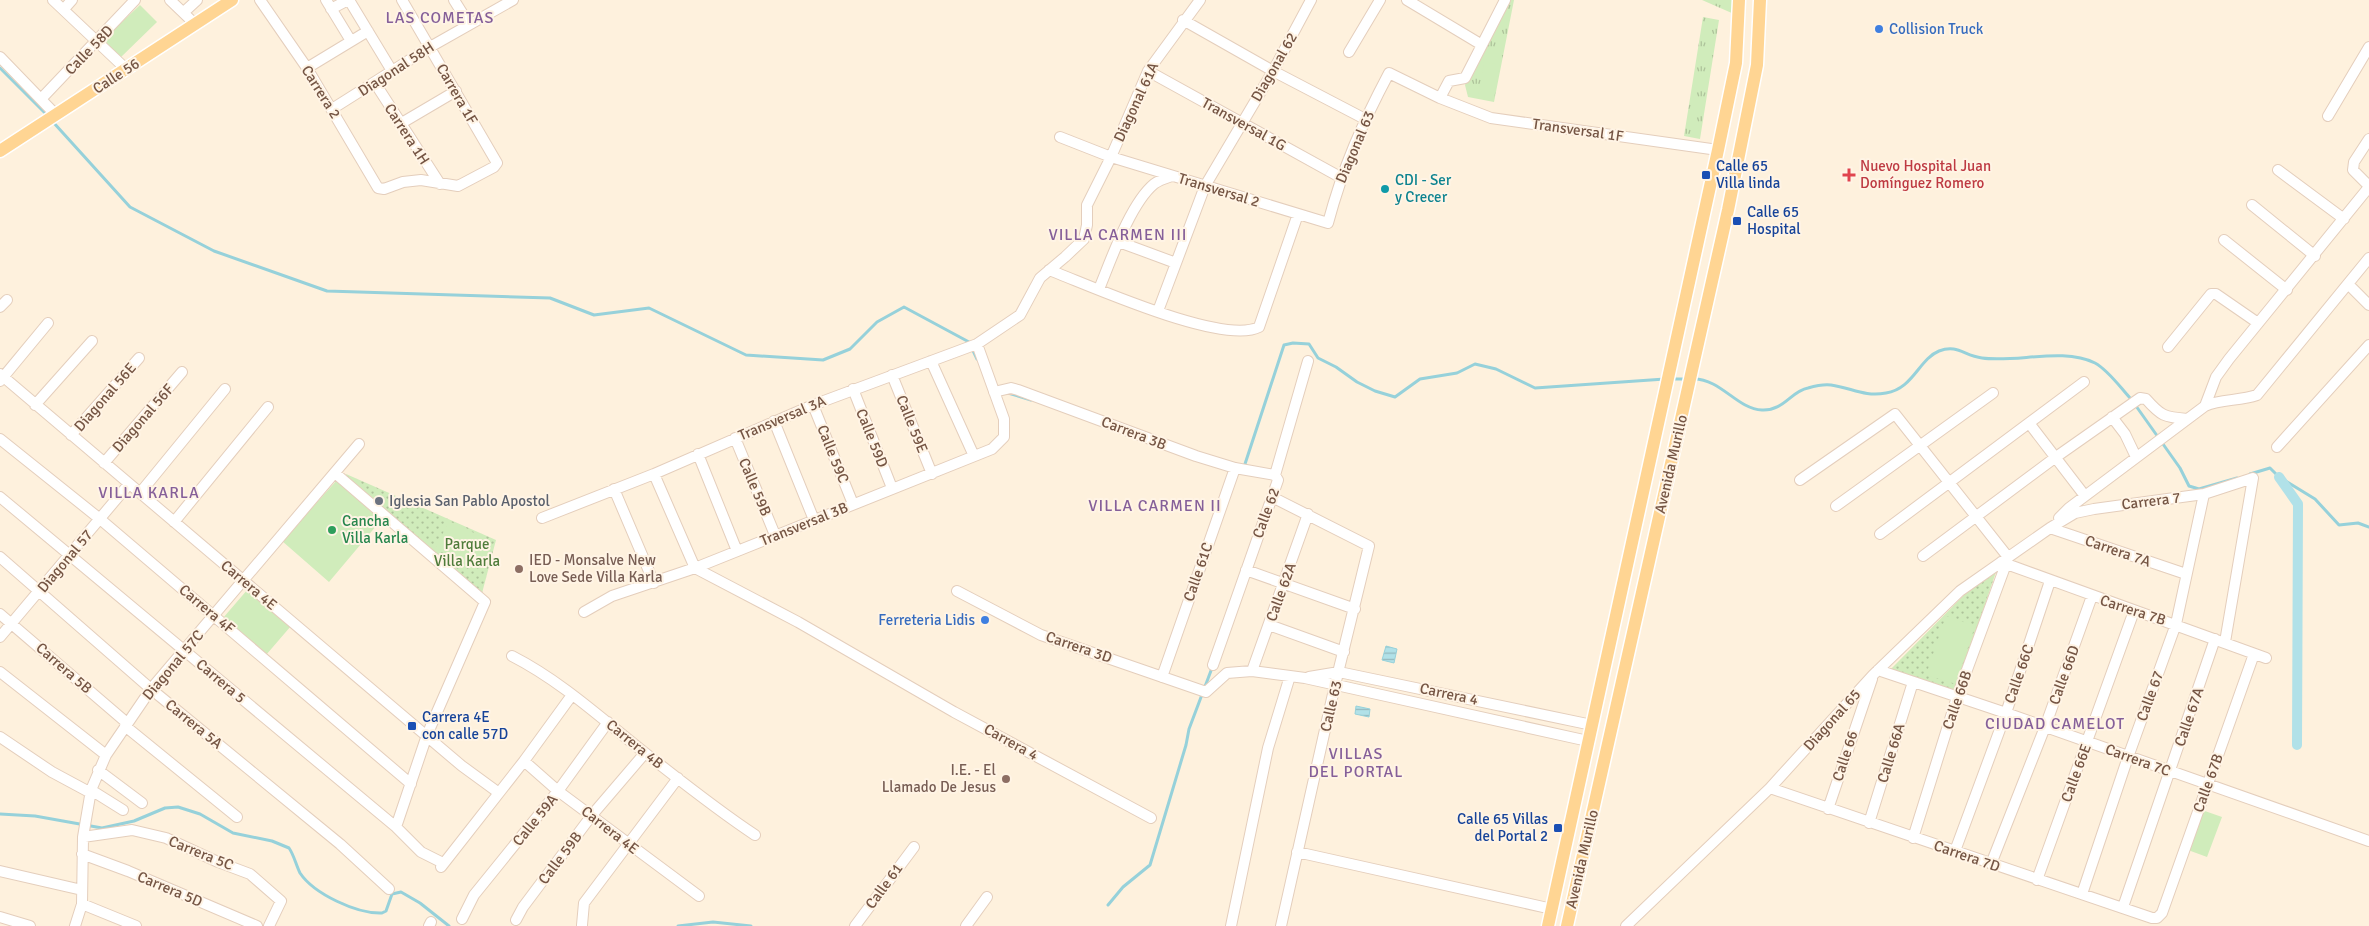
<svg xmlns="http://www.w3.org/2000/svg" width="2369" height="926" font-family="Signika,sans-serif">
<defs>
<pattern id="grass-tufts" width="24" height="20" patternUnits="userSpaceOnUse" patternTransform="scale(1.25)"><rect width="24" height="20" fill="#d0ecbb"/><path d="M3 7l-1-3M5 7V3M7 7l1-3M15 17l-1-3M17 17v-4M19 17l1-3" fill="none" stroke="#adc29a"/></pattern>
<pattern id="park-dots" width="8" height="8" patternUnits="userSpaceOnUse" patternTransform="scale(1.25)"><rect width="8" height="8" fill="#d0ecbb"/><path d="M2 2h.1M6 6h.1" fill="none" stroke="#adc29a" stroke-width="1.8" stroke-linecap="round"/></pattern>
<pattern id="water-rules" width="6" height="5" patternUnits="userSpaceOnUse" patternTransform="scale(1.25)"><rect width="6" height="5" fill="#b1e1e8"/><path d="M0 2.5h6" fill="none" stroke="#95b9be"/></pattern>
</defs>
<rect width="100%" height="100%" fill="#fef1dd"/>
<path fill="url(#grass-tufts)" d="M 1510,0 L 1514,0 L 1494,102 L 1468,97 L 1465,85 L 1467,79 Z
M 1702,0 L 1735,0 L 1734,14 Z
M 1703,17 L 1719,20 L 1700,139 L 1684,136 Z"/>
<path fill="url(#park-dots)" d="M 346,474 L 496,540 L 481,597 L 347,479 Z
M 1996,572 L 1955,693 L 1890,670 L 1969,590 Z"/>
<path fill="#d0ecbb" d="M 140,5 L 157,22 L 119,59 L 102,41 Z
M 1484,62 L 1500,65 L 1494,99 L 1478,97 Z
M 338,479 L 382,519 L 329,582 L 282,541 Z
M 449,521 L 491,541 L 477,569 L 435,549 Z
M 248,589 L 291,626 L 266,655 L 223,618 Z
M 1946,616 L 1975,626 L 1956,684 L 1926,675 Z
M 2202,810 L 2222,817 L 2207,857 L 2188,850 Z"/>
<path fill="url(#water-rules)" stroke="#96d1da" d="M 1386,646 L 1397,649 L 1394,663 L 1382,660 Z
M 1356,706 L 1370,709 L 1369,717 L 1355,714 Z"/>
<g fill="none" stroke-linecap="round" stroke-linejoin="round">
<path stroke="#96d1da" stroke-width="3" d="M 0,68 L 49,117
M 53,122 L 130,207 L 214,251 L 327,291 L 550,298 L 594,315 L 649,308 L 746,355 L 823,360 L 850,349 L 877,322 L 904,307 L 969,342 L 977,359
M 1672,379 L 1688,379
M 1694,379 C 1721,379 1737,409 1762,410 C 1784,411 1791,391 1808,388 C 1815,386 1824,384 1831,385 C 1852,388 1864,397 1886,393 C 1913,389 1919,359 1939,351 C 1958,344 1964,356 1982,358 C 2016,363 2063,347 2095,363 C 2108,370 2120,387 2130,398
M 1008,393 L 1031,400
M 2136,406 L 2180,468 L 2189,486 L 2199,489 L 2237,478
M 1244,467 L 1284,345 L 1293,343 L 1309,344 L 1318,358 L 1336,367 L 1357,382 L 1375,391 L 1395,397 L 1420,379 L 1457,373 L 1475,364 L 1496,369 L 1535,388 L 1665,379
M 2250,474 L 2270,468 L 2279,477 L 2315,499 L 2339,525 L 2358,523 L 2369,527
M 0,814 L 35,816 L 102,828 L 134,821 L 165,808 L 178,807 L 200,814 L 233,833 L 272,841 L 289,848 C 294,855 296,865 300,873 C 314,894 357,914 382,913 L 386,911 L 392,894 L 401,892 L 420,903 L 449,926
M 1108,905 L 1123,887 L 1150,865 L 1186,745 L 1189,729 L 1212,668
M 678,926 L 713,922 L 751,926"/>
<path stroke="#b1e1e8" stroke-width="10" d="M 2279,477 L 2298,504 L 2297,745"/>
<defs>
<path id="minor" d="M 53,0 L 126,69
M 170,0 L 195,24
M 260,0 L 307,68 L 378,188 L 384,189 L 403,182 L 421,180 L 458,186 L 494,167 L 497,163 L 402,0
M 326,0 L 351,41
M 349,0 L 392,71
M 454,0 L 469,24
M 1407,0 L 1482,45
M 64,9 L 72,0
M 331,9 L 348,0
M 184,12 L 197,0
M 1183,20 L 1273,71 L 1365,119
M 1349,52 L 1380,0
M 0,57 L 56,115
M 307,68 L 368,31
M 1148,71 L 1340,177
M 375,83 L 440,184
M 1440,98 L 1449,81 L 1465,78 L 1505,0
M 41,99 L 135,0
M 332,109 L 430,47 L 513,0
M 2328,116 L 2369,47
M 400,124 L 456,91
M 1060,137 L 1111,157 L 1328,223 C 1343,167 1362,124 1389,73 L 1440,98 L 1491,118 L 1718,150
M 2369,139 L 2354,162 L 2353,170 L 2369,186
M 2278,170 L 2344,219
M 2252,205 L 2315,256
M 2224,240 L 2287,290
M 1119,242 L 1176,263
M 1049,270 C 1089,285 1223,346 1259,327 L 1298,214
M 2348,284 L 2369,305
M 1099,289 C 1111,260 1130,204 1154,184 C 1159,180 1166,178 1172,176
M 0,307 L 7,300
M 1158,311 L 1205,186 L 1273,71 L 1311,0
M 2168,347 L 2211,294 L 2216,294 L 2258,323
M 931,361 L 974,456
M 0,374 L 462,766 L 499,793
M 892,375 L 932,474
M 0,381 L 48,323
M 853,389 L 892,488
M 994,392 L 1011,388 L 1018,390 L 1196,456 L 1235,468 L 1275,475
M 35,405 L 92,341
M 813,405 L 853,504
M 2205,406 L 2216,377 L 2229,359 L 2369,187
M 2112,417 L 2125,434 L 2136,457
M 774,421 L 814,520
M 2029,423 L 2085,496
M 71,435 L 139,358
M 735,438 L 775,535
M 0,439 L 100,519 L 411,784
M 2277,447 L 2369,345
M 698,454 L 737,551
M 104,463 L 182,372
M 335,473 L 485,602 L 427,735 L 396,827
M 654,474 L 695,568 L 798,622 L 954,712 L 1151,818
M 1800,480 L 1895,414 L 2008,557
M 614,489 L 654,583
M 140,493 L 225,389
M 0,497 L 396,827 L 421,852 L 443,863
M 1272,497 L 1369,546 L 1335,685 L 1281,926
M 1836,506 L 1993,393
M 542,518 L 654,474 L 813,405 L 977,344 L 1020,315 L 1040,278 L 1065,257 L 1084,239 L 1087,225 L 1087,205 L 1111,157 L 1148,71 L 1200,0
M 2059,518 L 2069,508 L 2205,406 C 2221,399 2240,401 2257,395 L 2369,258
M 174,522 L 268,407
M 2050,528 L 2186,574
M 1880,534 L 2084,382
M 1923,556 L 2056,457 L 2140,398 L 2146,399 C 2161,416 2164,417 2187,419
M 0,557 L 151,689 L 340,844 L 389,889
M 2001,562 L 2266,658
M 1246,570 L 1355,609
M 957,591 L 1041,635 L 1206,692 L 1227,673 L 1252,671 L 1305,678 L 1588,741
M 584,612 L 612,596 L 695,568 L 992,449 L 1004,437 L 1004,419 L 977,344
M 0,614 L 127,723
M 1269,625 L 1344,652
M 0,637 L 129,484
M 512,656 C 561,681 602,719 645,753 C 681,781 717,810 755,835
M 1213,665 L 1278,480 L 1275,475 L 1308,361
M 1878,670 L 2006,713 L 2369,841
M 1252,671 L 1308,514
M 0,672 L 106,755
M 1162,677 L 1235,468
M 1309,677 L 1339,672 L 1592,725
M 125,726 L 237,817
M 0,737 L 52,772 L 91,793
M 524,761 L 558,791 L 699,896
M 98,770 L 142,803
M 1770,788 L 2152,918 L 2157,918 L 2162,913 L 2254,654
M 91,790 L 123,810
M 1828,809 L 1872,679
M 1869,823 L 1913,682
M 83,837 L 132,830 L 166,838 L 218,862 L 250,874 L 281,901 L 269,926
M 1913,838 L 1957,697 L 2006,564
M 1955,851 L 2006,713 L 2050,581
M 1297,852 L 1552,909
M 82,854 L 128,871 L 257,926
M 1991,864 L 2045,727 L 2092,596
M 441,867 L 524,761 L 572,695
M 0,871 L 82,890
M 2037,880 L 2134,611
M 2082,894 L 2128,757 L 2176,624 L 2204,494
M 82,904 L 136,926
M 2123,907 L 2215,639
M 0,917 L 30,926
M 462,919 L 474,895 L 558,791 L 608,722
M 516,920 L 523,907 L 592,815 L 645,753
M 582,925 L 584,903 L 678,778
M 75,926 L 82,904 L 83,837 L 91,790 L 106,755 L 151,689 L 359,444
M 429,926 L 431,922
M 855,926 L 914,847
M 966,926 L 987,897
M 1231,926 L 1268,748 L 1290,676
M 1626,926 L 1770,788 L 1873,675 L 1960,591 L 2050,528 L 2075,513 L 2094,509 L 2204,494 L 2253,478 L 2225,642"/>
<path id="major" d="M 0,151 L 232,0
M 1548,926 L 1718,150 L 1736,63 L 1739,0
M 1567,926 L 1728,210 L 1757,65 L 1760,0"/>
</defs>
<use href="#minor" stroke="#e4cebc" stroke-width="12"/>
<use href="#major" stroke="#fff" stroke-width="15"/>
<use href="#minor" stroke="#fff" stroke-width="10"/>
<use href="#major" stroke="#ffd593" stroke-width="12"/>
</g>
<g fill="#3f7fe0" stroke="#fff4e5" stroke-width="2">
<circle cx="1879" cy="29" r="5"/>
<circle cx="985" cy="620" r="5"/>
</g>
<g fill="#1a4fb4" stroke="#fff4e5" stroke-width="2">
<rect x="1701" y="170" width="10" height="10" rx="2.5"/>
<rect x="1732" y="216" width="10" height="10" rx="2.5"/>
<rect x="407" y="721" width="10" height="10" rx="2.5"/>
<rect x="1553" y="823" width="10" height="10" rx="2.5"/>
</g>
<path fill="#e0444e" stroke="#fff4e5" stroke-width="2" d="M1846.5 167.5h5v5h5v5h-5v5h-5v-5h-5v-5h5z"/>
<circle fill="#0f9aa8" stroke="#fff4e5" stroke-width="2" cx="1385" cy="189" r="5"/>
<circle fill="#6b7280" stroke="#fff4e5" stroke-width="2" cx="379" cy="501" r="5"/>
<circle fill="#2e9e5b" stroke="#fff4e5" stroke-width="2" cx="332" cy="530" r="5"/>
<g fill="#8d6e63" stroke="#fff4e5" stroke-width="2">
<circle cx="519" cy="569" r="5"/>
<circle cx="1006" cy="779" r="5"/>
</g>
<g text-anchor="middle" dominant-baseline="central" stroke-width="4" stroke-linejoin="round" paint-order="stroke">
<g font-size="15" fill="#366cbe" stroke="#fff4e5" text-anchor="start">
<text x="1889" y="29">Collision Truck</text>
<text x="975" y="620" text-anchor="end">Ferreteria Lidis</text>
</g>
<g font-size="15" fill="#755544" stroke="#fff4e5">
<text transform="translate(89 50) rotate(-46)">Calle 58D</text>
<text transform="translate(1274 67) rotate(-60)">Diagonal 62</text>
<text transform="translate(396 69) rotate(-33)">Diagonal 58H</text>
<text transform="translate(116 76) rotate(-33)">Calle 56</text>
<text transform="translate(321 92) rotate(58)">Carrera 2</text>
<text transform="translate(457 94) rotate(60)">Carrera 1F</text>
<text transform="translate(1136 102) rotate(-65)">Diagonal 61A</text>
<text transform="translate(1244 124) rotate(29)">Transversal 1G</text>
<text transform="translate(1578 130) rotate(8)">Transversal 1F</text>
<text transform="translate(407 134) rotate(57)">Carrera 1H</text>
<text transform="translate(1355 147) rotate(-67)">Diagonal 63</text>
<text transform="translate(1219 190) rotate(17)">Transversal 2</text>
<text transform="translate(105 397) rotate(-49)">Diagonal 56E</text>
<text transform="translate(143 418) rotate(-49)">Diagonal 56F</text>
<text transform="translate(782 418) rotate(-23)">Transversal 3A</text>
<text transform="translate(912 424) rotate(68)">Calle 59E</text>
<text transform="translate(1134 433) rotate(21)">Carrera 3B</text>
<text transform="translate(872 438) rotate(68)">Calle 59D</text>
<text transform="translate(833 454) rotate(68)">Calle 59C</text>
<text transform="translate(1671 464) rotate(-77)">Avenida Murillo</text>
<text transform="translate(755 487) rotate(67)">Calle 59B</text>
<text transform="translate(2151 501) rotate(-7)">Carrera 7</text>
<text transform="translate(1266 513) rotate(-70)">Calle 62</text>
<text transform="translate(804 524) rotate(-22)">Transversal 3B</text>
<text transform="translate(2118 551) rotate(19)">Carrera 7A</text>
<text transform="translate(65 561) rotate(-50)">Diagonal 57</text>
<text transform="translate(1198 572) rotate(-71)">Calle 61C</text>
<text transform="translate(249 585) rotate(40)">Carrera 4E</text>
<text transform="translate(1281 592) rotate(-70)">Calle 62A</text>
<text transform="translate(207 609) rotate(40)">Carrera 4F</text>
<text transform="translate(2133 610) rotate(18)">Carrera 7B</text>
<text transform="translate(1079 647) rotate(19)">Carrera 3D</text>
<text transform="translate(173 665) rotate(-50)">Diagonal 57C</text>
<text transform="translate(64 668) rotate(41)">Carrera 5B</text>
<text transform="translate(2019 674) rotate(-71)">Calle 66C</text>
<text transform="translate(2064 675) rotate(-70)">Calle 66D</text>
<text transform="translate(221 681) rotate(40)">Carrera 5</text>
<text transform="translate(1449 694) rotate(12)">Carrera 4</text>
<text transform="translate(2150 696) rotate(-70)">Calle 67</text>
<text transform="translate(1957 700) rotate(-71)">Calle 66B</text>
<text transform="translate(1331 706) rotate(-77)">Calle 63</text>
<text transform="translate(2189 717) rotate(-71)">Calle 67A</text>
<text transform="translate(1832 720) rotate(-48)">Diagonal 65</text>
<text transform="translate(194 724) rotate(39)">Carrera 5A</text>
<text transform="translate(1011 742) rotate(29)">Carrera 4</text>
<text transform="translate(635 744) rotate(39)">Carrera 4B</text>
<text transform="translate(1891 753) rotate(-73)">Calle 66A</text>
<text transform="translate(1845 756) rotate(-72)">Calle 66</text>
<text transform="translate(2138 760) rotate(20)">Carrera 7C</text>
<text transform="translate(2076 773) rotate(-70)">Calle 66E</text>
<text transform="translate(2208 783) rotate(-70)">Calle 67B</text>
<text transform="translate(535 820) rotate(-51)">Calle 59A</text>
<text transform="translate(610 830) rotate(38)">Carrera 4E</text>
<text transform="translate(201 853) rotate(22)">Carrera 5C</text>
<text transform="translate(1967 856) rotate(19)">Carrera 7D</text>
<text transform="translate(560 858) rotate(-53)">Calle 59B</text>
<text transform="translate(1582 859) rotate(-77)">Avenida Murillo</text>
<text transform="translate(884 886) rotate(-54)">Calle 61</text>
<text transform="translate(170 889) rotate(23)">Carrera 5D</text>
</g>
<g font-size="15" fill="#164399" stroke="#fff4e5" text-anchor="start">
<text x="1716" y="166">Calle 65<tspan x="1716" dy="17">Villa linda</tspan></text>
<text x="1747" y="212">Calle 65<tspan x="1747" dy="17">Hospital</tspan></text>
<text x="422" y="717">Carrera 4E<tspan x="422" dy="17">con calle 57D</tspan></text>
<text x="1548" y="819" text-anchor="end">Calle 65 Villas<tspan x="1548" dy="17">del Portal 2</tspan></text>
</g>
<g font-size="15" fill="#be3a42" stroke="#fff4e5" text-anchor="start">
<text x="1860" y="166">Nuevo Hospital Juan<tspan x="1860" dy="17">Domínguez Romero</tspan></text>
</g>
<g font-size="15" fill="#0d838f" stroke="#fff4e5" text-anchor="start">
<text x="1395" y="180">CDI - Ser<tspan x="1395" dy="17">y Crecer</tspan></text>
</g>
<g font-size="15" fill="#5b616d" stroke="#fff4e5" text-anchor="start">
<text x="389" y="501">Iglesia San Pablo Apostol</text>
</g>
<g font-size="15" fill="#27864d" stroke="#fff4e5" text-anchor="start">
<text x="342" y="521">Cancha<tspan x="342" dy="17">Villa Karla</tspan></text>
</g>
<g font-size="15" fill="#4f7c3b" stroke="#fff4e5">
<text x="467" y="544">Parque<tspan x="467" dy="17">Villa Karla</tspan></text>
</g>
<g font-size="15" fill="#785e54" stroke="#fff4e5" text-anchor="start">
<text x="529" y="560">IED - Monsalve New<tspan x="529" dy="17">Love Sede Villa Karla</tspan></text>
<text x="996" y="770" text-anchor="end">I.E. - El<tspan x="996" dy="17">Llamado De Jesus</tspan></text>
</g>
<g font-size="16" letter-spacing="1" fill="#855f99" stroke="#fff4e5">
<text x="440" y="18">LAS COMETAS</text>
<text x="1118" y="235">VILLA CARMEN III</text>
<text x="149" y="493">VILLA KARLA</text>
<text x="1155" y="506">VILLA CARMEN II</text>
<text x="2055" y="724">CIUDAD CAMELOT</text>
<text x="1356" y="754">VILLAS<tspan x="1356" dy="18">DEL PORTAL</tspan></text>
</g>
</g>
</svg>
